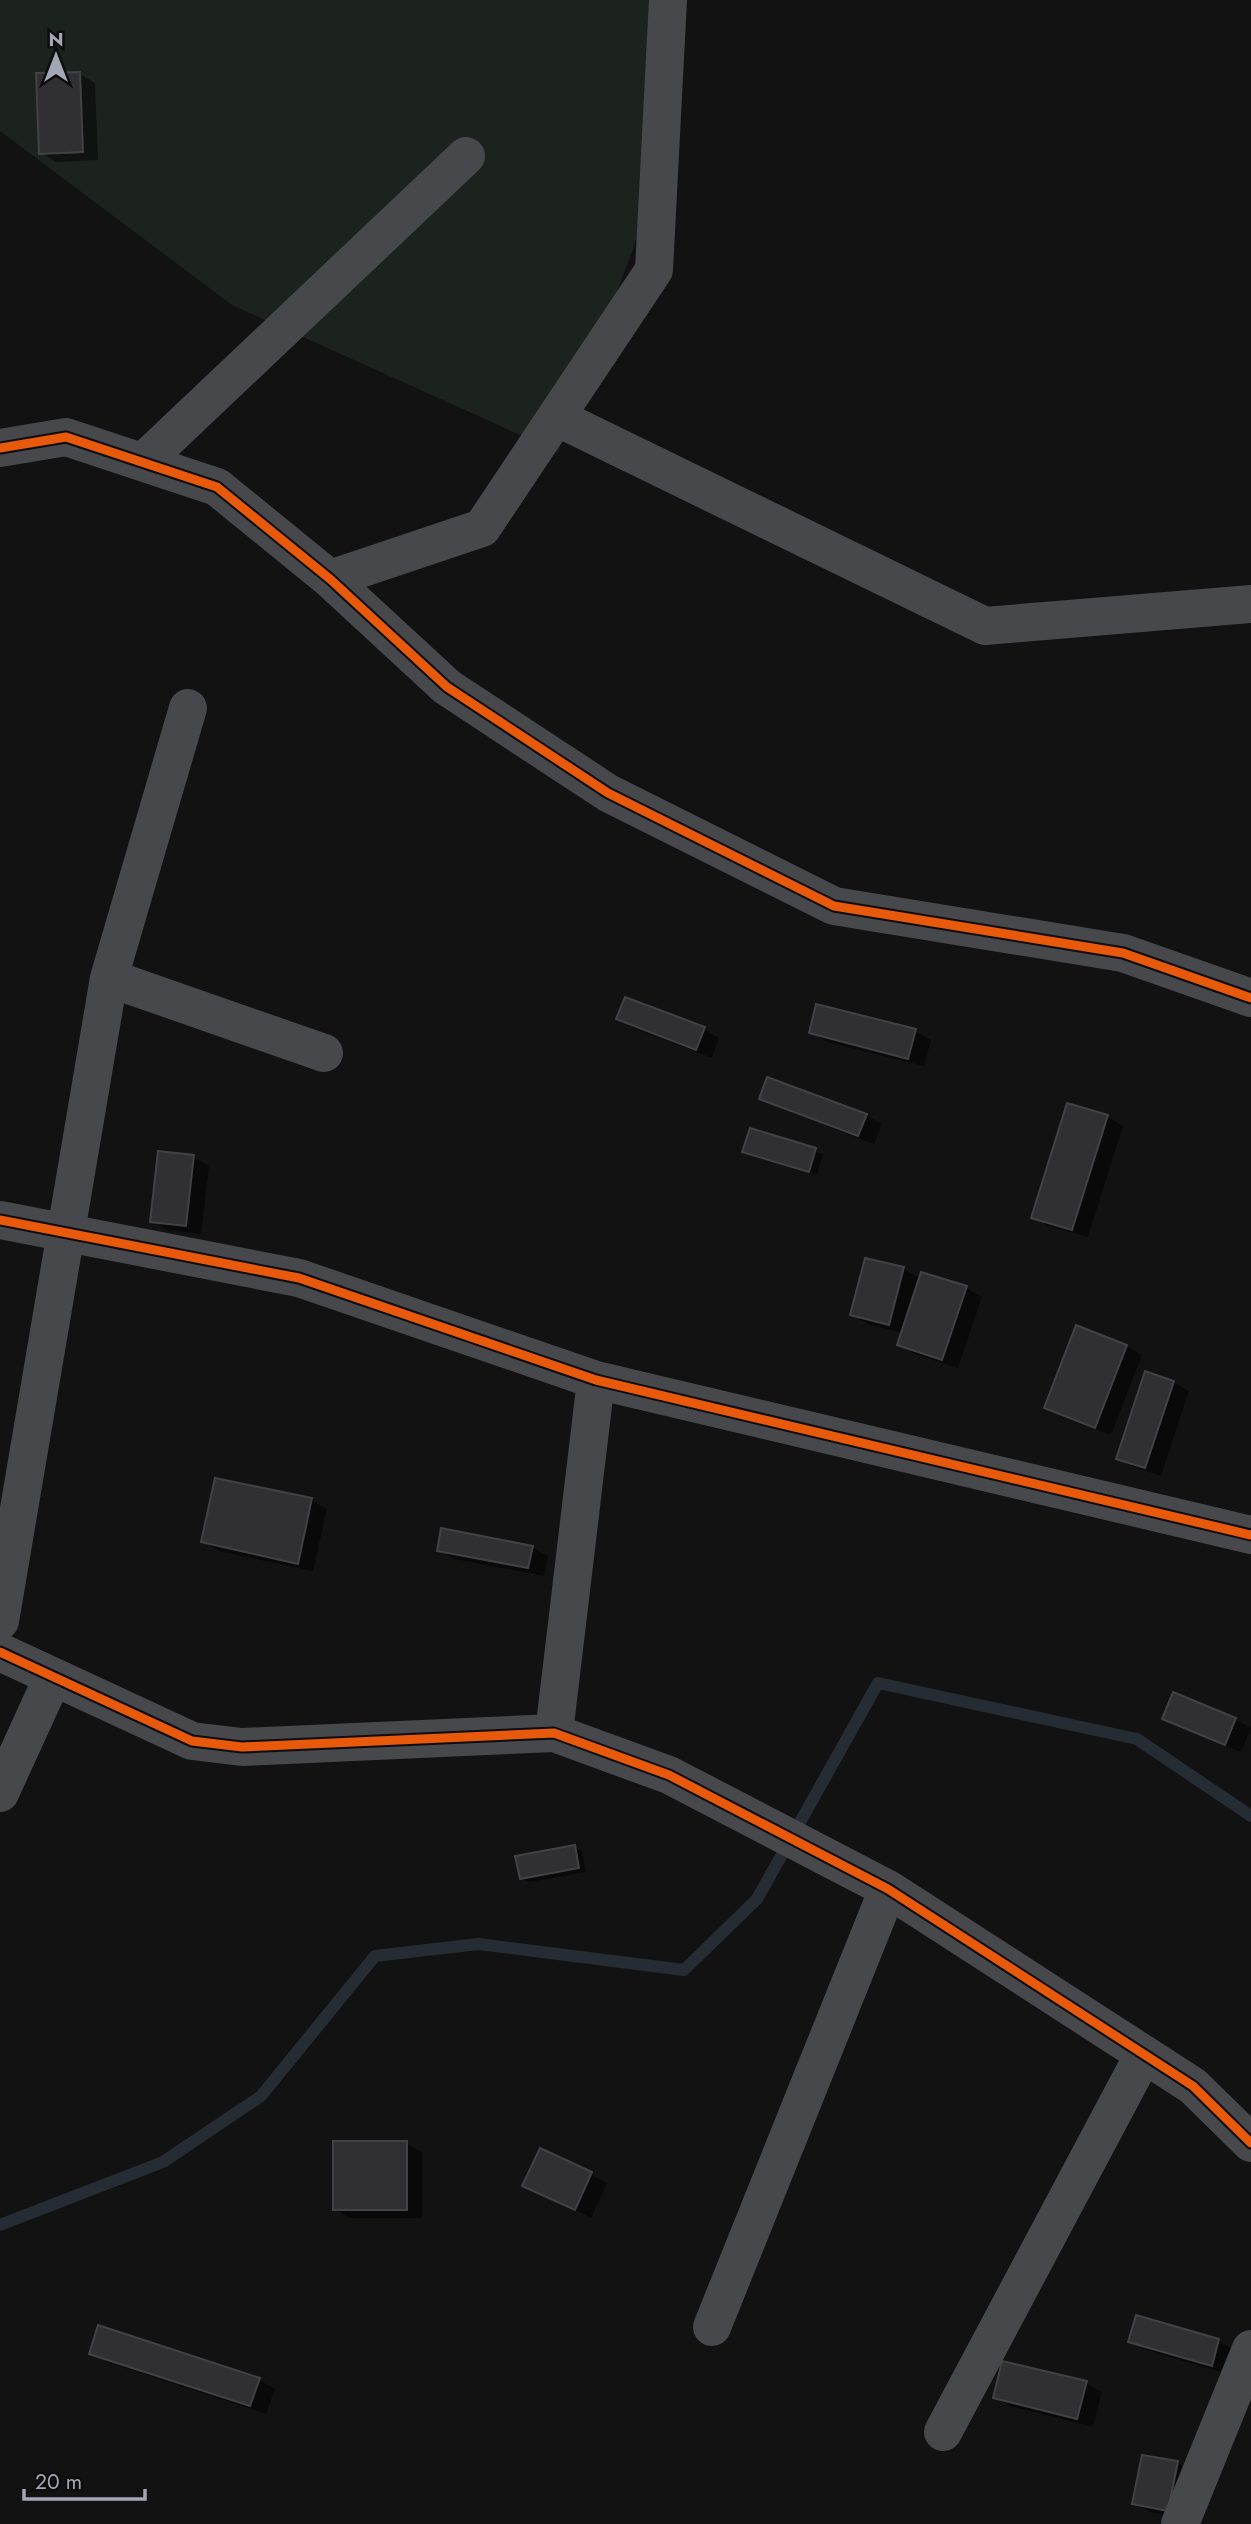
<svg xmlns="http://www.w3.org/2000/svg" width="1251" height="2524" font-family="Jost,sans-serif">
<rect width="100%" height="100%" fill="#121213"/>
<path fill="#1c231e" d="M 0,0 L 680,0 L 680,121 L 558,452 L 232,305 L 0,131 Z"/>
<path fill="#0007" d="M 80,74 L 95,83 L 98,160 L 56,162 L 41,153 Z
M 618,1019 L 704,1029 L 719,1038 L 712,1058 L 634,1028 Z
M 915,1031 L 931,1040 L 924,1066 L 827,1042 L 811,1032 Z
M 761,1098 L 866,1115 L 882,1124 L 874,1144 L 777,1107 Z
M 1107,1117 L 1123,1126 L 1088,1237 L 1049,1226 L 1033,1217 Z
M 751,1130 L 823,1154 L 817,1175 L 745,1151 Z
M 193,1157 L 209,1166 L 201,1234 L 168,1230 L 152,1221 Z
M 903,1269 L 921,1279 L 923,1274 L 966,1288 L 982,1297 L 958,1368 L 915,1354 L 899,1345 L 903,1333 L 868,1324 L 852,1315 Z
M 1126,1346 L 1142,1355 L 1111,1435 L 1061,1416 L 1046,1407 Z
M 1173,1382 L 1189,1391 L 1161,1476 L 1134,1467 L 1118,1458 Z
M 311,1500 L 327,1509 L 313,1571 L 219,1551 L 203,1541 Z
M 532,1547 L 548,1556 L 544,1576 L 455,1559 L 439,1550 Z
M 1174,1694 L 1236,1720 L 1251,1728 L 1241,1752 L 1180,1727 L 1164,1718 Z
M 574,1847 L 582,1851 L 586,1872 L 529,1882 L 521,1878 Z
M 406,2143 L 422,2152 L 422,2218 L 350,2218 L 335,2209 Z
M 541,2150 L 607,2183 L 591,2218 L 524,2185 Z
M 1137,2318 L 1219,2341 L 1234,2350 L 1228,2374 L 1146,2350 L 1130,2341 Z
M 91,2353 L 259,2380 L 275,2389 L 266,2414 L 107,2362 Z
M 1086,2383 L 1102,2392 L 1093,2427 L 1010,2406 L 995,2397 Z
M 1177,2463 L 1193,2472 L 1183,2519 L 1150,2512 L 1134,2503 Z"/>
<g fill="none" stroke-linecap="round" stroke-linejoin="round">
<path stroke="#262c34" stroke-width="12" d="M 0,2225 L 163,2162 L 261,2096 L 375,1956 L 478,1944 L 684,1970 L 757,1899 L 878,1683 L 1137,1739 L 1251,1816"/>
</g>
<path fill="#303032" stroke="#424246" stroke-width="2" d="M 80,72 L 83,152 L 39,154 L 36,73 Z
M 625,997 L 705,1027 L 696,1050 L 616,1019 Z
M 816,1004 L 916,1029 L 908,1059 L 809,1033 Z
M 767,1077 L 867,1114 L 858,1136 L 759,1099 Z
M 1067,1103 L 1108,1115 L 1072,1230 L 1031,1218 Z
M 750,1128 L 816,1148 L 809,1172 L 742,1152 Z
M 158,1151 L 194,1155 L 186,1226 L 150,1222 Z
M 865,1258 L 904,1267 L 889,1325 L 850,1315 Z
M 921,1272 L 967,1286 L 942,1360 L 897,1345 Z
M 1076,1325 L 1127,1345 L 1095,1428 L 1044,1408 Z
M 1145,1371 L 1174,1381 L 1145,1468 L 1116,1459 Z
M 215,1478 L 312,1498 L 298,1564 L 201,1542 Z
M 441,1528 L 533,1546 L 528,1568 L 437,1551 Z
M 1173,1692 L 1236,1718 L 1225,1745 L 1162,1719 Z
M 575,1845 L 579,1868 L 520,1879 L 515,1856 Z
M 333,2141 L 407,2141 L 407,2210 L 333,2210 Z
M 540,2148 L 592,2172 L 575,2210 L 522,2186 Z
M 1136,2315 L 1219,2339 L 1212,2366 L 1128,2342 Z
M 98,2325 L 260,2378 L 250,2406 L 89,2354 Z
M 1002,2361 L 1087,2381 L 1077,2419 L 993,2398 Z
M 1142,2455 L 1178,2461 L 1168,2511 L 1132,2504 Z"/>
<g fill="none" stroke-linecap="round" stroke-linejoin="round">
<path stroke="#47484b" stroke-width="38" d="M 556,417 L 985,626 L 1251,604
M 0,448 L 66,437 L 217,487 L 330,579 L 447,687 L 608,793 L 834,906 L 1123,953 L 1251,998
M 143,462 L 466,156
M 330,579 L 482,528 L 654,270 L 668,0
M 109,978 L 324,1053
M 0,1220 L 299,1278 L 596,1380 L 1251,1535
M 0,1621 L 109,978 L 188,708
M 0,1652 L 192,1741 L 242,1747 L 554,1733 L 669,1775 L 888,1889 L 1193,2086 L 1251,2143
M 554,1733 L 596,1380
M 0,1793 L 53,1677
M 712,2327 L 888,1889
M 943,2432 L 1144,2054
M 1180,2524 L 1251,2349"/>
<defs>
<path id="cycleway" d="M 0,448 L 66,437 L 217,487 L 330,579 L 447,687 L 608,793 L 834,906 L 1123,953 L 1251,998
M 0,1220 L 299,1278 L 596,1380 L 1251,1535
M 0,1652 L 192,1741 L 242,1747 L 554,1733 L 669,1775 L 888,1889 L 1193,2086 L 1251,2143"/>
</defs>
<use href="#cycleway" stroke="#0d0d0e" stroke-width="13"/>
<use href="#cycleway" stroke="#e8590c" stroke-width="9"/>
</g>
<g transform="translate(56 56)" stroke="#0d0d0e" stroke-width="5" paint-order="stroke">
<path d="M0-5L12 26L0 18L-12 26Z" fill="#a3a6b4"/>
<text y="-10" font-size="19" font-weight="bold" text-anchor="middle" fill="#a3a6b4">N</text>
</g>
<path d="M24 2489v10h121v-10" fill="none" stroke="#a3a6b4" stroke-width="3.5"/>
<text x="35" y="2489" font-size="21" fill="#a3a6b4" stroke="#0d0d0e" stroke-width="5" paint-order="stroke">20 m</text>
</svg>
